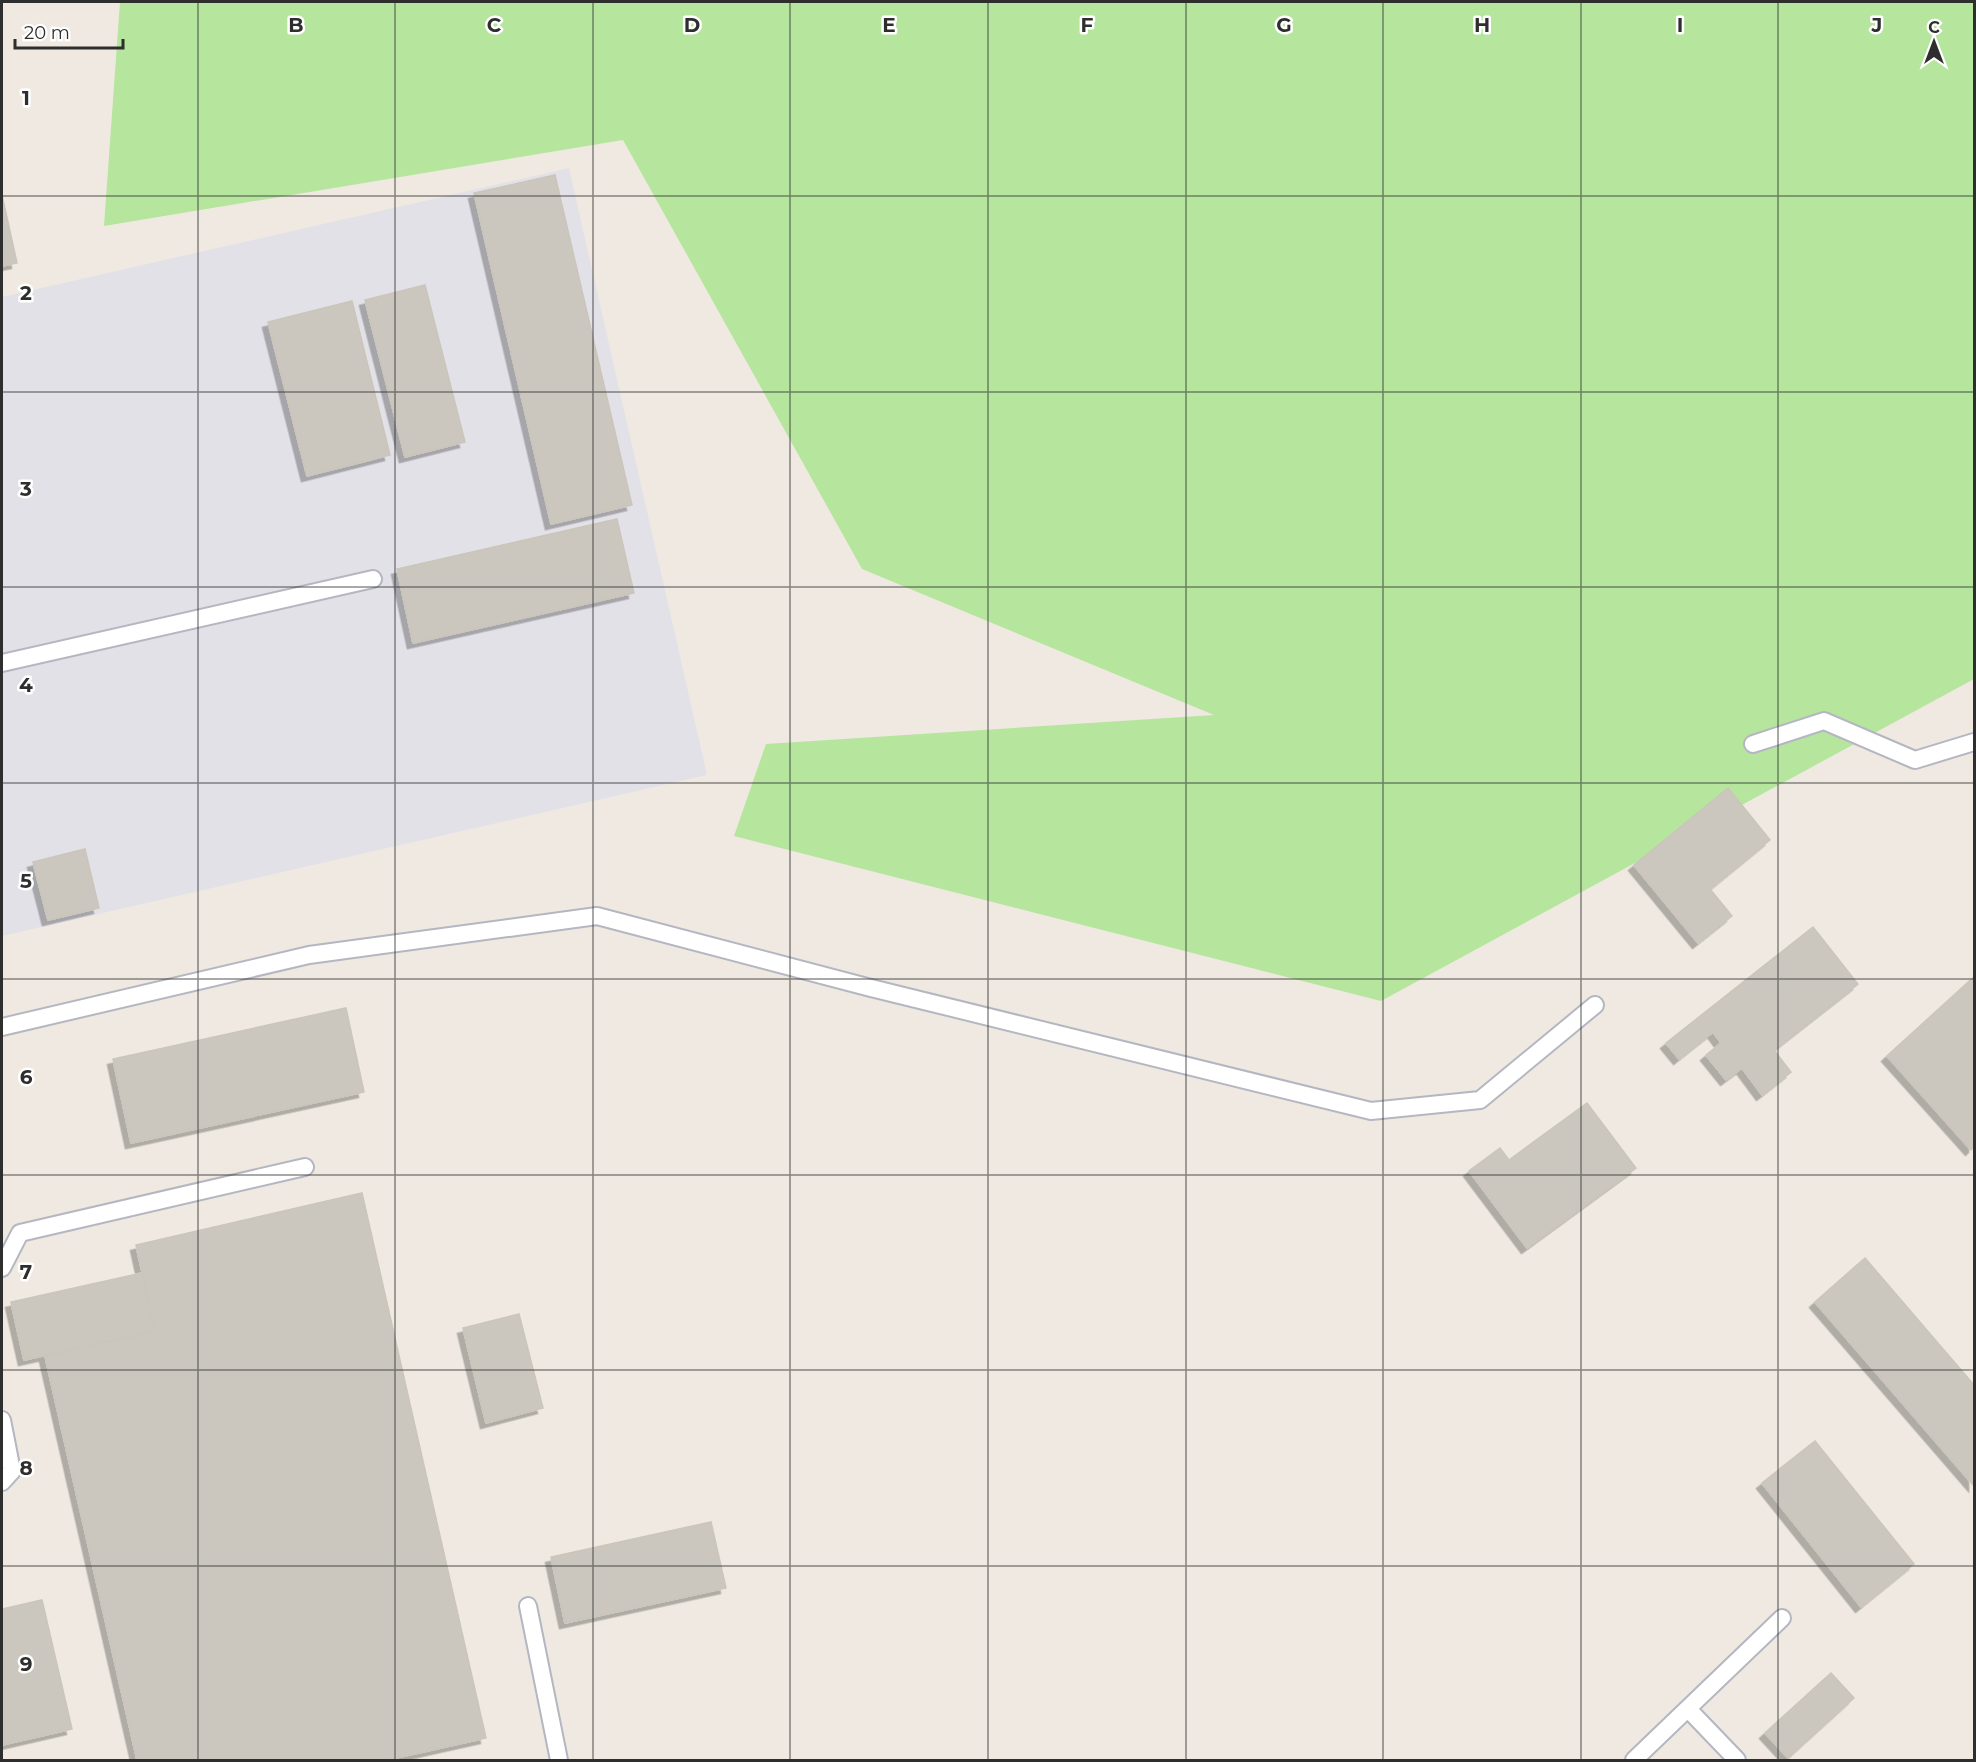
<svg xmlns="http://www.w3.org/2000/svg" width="1976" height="1762" font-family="Montserrat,sans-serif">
<defs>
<filter id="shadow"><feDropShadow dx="-5.5" dy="5.5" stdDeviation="0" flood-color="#0004"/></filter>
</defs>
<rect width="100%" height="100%" fill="#efe9e1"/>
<path fill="#e3e1e8" d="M 569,168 L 707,775 L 2,936 L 2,297 Z"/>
<path fill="#b6e59e" d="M 120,2 L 1974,2 L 1974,679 L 1381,1001 L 734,836 L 766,744 L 1214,715 L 862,569 L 623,140 L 104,226 Z"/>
<path fill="#cbc7bf" stroke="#cbc5ba" stroke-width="1.5" filter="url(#shadow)" d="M 555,175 L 632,505 L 551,524 L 474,193 Z
M 2,195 L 17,263 L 2,266 Z
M 425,285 L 465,442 L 405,457 L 365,300 Z
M 352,301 L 390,455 L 307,476 L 268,322 Z
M 617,519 L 634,593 L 413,643 L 397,569 Z
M 1728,788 L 1770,840 L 1710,889 L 1732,916 L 1698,943 L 1634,865 Z
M 85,849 L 99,908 L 48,920 L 33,862 Z
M 1813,927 L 1858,984 L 1774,1050 L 1791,1072 L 1762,1095 L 1742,1068 L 1726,1080 L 1706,1055 L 1721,1043 L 1713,1032 L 1679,1059 L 1666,1043 Z
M 1974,977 L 1974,1147 L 1971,1150 L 1887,1056 Z
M 346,1008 L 364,1092 L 131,1143 L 113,1059 Z
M 1587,1103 L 1636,1168 L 1527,1248 L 1469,1171 L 1500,1148 L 1509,1160 Z
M 362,1193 L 486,1738 L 387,1760 L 137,1760 L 45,1356 L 155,1331 L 136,1245 Z
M 1865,1258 L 1974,1385 L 1974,1486 L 1815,1302 Z
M 142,1273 L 155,1331 L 24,1360 L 11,1302 Z
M 519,1314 L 543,1408 L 486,1423 L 463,1328 Z
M 1815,1441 L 1914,1564 L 1861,1607 L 1762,1483 Z
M 711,1522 L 726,1588 L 565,1623 L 551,1557 Z
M 42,1600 L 72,1729 L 2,1745 L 2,1609 Z
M 1831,1673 L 1854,1698 L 1788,1758 L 1765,1733 Z"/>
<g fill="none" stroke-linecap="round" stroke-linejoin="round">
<defs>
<path id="lane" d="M 2,663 L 373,579
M 1753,744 L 1824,721 L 1915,760 L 1974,742
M 2,1027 L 309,955 L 597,916 L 871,988 L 1371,1111 L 1480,1100 L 1595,1005
M 2,1268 L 20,1233 L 305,1167
M 2,1420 L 12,1471 L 2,1482
M 528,1606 L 559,1760
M 1688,1709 L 1737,1760
M 1634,1760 L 1782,1618"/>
</defs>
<use href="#lane" stroke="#b4b7c1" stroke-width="20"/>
<use href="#lane" stroke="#fff" stroke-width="16"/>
</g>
<path fill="none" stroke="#2e2e2e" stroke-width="1.5" stroke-opacity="0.55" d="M 198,2 L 198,1760M 395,2 L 395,1760M 593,2 L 593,1760M 790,2 L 790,1760M 988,2 L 988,1760M 1186,2 L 1186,1760M 1383,2 L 1383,1760M 1581,2 L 1581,1760M 1778,2 L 1778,1760M 2,196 L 1974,196M 2,392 L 1974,392M 2,587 L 1974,587M 2,783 L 1974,783M 2,979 L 1974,979M 2,1175 L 1974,1175M 2,1370 L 1974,1370M 2,1566 L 1974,1566"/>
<g font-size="20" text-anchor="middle" font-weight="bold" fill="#2e2e2e" stroke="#fff" stroke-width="5" stroke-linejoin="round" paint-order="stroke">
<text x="296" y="32">B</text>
<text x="494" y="32">C</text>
<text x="692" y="32">D</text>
<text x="889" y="32">E</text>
<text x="1087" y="32">F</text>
<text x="1284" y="32">G</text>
<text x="1482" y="32">H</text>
<text x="1680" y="32">I</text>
<text x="1877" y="32">J</text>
<text x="26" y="105">1</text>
<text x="26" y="300">2</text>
<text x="26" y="496">3</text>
<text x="26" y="692">4</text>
<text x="26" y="888">5</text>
<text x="26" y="1084">6</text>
<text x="26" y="1279">7</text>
<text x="26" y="1475">8</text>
<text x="26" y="1671">9</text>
</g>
<rect width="1976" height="1762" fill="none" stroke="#2e2e2e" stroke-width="6"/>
<g transform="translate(1934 42)" stroke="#ffffff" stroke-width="4.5" paint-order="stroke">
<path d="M0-4.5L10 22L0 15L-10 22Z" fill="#2e2e2e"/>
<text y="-9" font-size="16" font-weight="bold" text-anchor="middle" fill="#2e2e2e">С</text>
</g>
<path d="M15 39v9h108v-9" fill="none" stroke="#2e2e2e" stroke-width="3"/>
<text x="24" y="39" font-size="18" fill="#2e2e2e" stroke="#ffffff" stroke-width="4.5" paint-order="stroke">20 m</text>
</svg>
